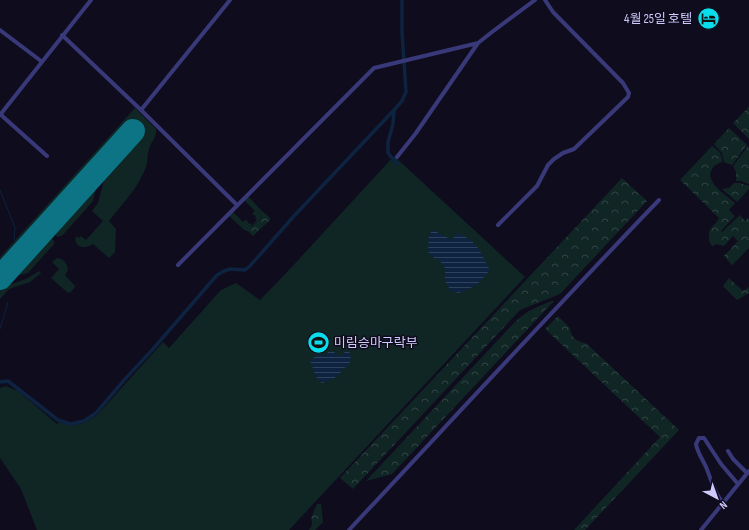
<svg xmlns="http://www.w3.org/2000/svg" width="749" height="530" font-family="'Sofia Sans Condensed','Noto Sans KR',sans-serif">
<defs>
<pattern id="forest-crowns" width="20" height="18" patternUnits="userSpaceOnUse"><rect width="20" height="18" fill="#102625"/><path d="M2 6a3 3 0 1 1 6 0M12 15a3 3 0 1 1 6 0" fill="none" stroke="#324446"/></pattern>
<pattern id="water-rules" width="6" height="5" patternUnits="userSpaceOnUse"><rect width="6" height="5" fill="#0d2340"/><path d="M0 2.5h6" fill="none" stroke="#2f425c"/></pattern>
</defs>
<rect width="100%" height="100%" fill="#0f0c1d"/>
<path fill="#102625" d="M 135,108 L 156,129 C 157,138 151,141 149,149 C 147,155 148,161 146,167 C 139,187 122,204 109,221 L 116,229 L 115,252 L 109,258 L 93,244 C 85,250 73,247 76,236 L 79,238 L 81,236 L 86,240 L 103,221 L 92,211 L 98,203 L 107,168 L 138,134 L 130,126 L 0,269 L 0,257 Z
M 394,156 L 525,277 L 289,530 L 37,530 L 21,489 L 0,458 L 0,388 L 6,386 L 18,391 L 57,424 L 59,422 C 75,428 85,424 98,414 L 163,342 L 169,348 L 221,290 L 236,283 L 260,300 L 289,270 Z
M 93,183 L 97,184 L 93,201 L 63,235 L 58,237 L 53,233 L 52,228 Z
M 248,196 L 260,209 L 259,210 L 262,218 L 250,227 L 245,223 L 241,227 L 229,216 L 233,212 L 243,222 L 246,219 L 249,224 L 250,223 L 252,225 L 257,220 L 255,218 L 256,216 L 252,214 L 255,211 L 244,200 Z
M 48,236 L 52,238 L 55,243 L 28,273 L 11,277 L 11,274 L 45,237 Z
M 57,258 C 64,259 67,263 68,270 L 65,275 L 75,286 L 75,287 L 71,292 L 68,293 L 51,278 L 59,269 L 52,262 Z
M 39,271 L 41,273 L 30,282 L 9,289 L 0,299 L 0,288 L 26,279 Z"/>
<path fill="url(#forest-crowns)" d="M 749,107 L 749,139 L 733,123 Z
M 729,128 L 747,145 L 732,165 L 724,162 L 722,153 L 714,144 Z
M 712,146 C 718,150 723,154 722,162 C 718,163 714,165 712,169 C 704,182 726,195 735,203 L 729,210 L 735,216 L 721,231 L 722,232 L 740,215 L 745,221 L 748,218 L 749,219 L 749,248 L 732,265 L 724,256 L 738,241 L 733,236 L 724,246 L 716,244 L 713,246 C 710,244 709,242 709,238 C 708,226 715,227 719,218 L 680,180 Z
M 748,146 L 749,147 L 749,184 L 741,181 L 736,181 L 736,172 L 733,166 Z
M 622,178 L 647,201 L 560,294 L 520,310 L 353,489 L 340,478 Z
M 734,183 L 740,183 L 749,186 L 749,189 L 737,202 L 722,189 L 729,188 Z
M 260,209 L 271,219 L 253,236 L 248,231 L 246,231 L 241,227 L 245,223 L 251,227 L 262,218 L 259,210 Z
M 729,278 L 743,291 L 749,287 L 749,293 L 737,300 L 723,286 Z
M 552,301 L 553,302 L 392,474 L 366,481 L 514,323 C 526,311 536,307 552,301 Z
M 558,316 L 570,328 C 571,339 577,341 587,344 L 679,430 L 585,530 L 574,530 L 660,437 L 545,329 Z
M 317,504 L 321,504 L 323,522 L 315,530 L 309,530 C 312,526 313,523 311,518 Z"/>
<path fill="url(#water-rules)" d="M 433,230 L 450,239 L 453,239 L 456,233 C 477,239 481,253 490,270 L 477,285 L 459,293 L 451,291 L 445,281 L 445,268 L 440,261 L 431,256 L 428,251 L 429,235 Z
M 347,350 L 350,353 L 351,359 L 348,366 L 342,369 L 340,374 L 333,379 L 322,383 C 314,378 314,369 310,361 L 317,355 L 326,355 L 329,351 L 334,352 L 340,357 Z"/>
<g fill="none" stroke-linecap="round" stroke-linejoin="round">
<path stroke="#0d2340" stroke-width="1" d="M 0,190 L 15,228 L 14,240
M 0,329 L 8,302"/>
<path stroke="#0d2340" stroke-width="3.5" d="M 397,164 L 388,153 L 388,142 L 393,124 L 394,110 L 402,101 L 406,92 L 402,32 L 402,0
M 0,382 L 8,381 L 58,420 L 71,424 L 84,421 L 96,413 L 126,378 L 153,349 L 217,275 L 224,271 L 230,269 L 245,270 L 250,266 L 294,216 L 394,110"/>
<path stroke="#0c7484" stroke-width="24" d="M 0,278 L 133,131"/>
<path stroke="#39397a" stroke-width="4" d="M 0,30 L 41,61
M 62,35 L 141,110 L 237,205
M 141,110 L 230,0
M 0,114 L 47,156
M 0,115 L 91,0
M 397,157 L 416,133 L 478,43 L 492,32 L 535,0
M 498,225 L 537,186 L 548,165 L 554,159 L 563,153 L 574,149 L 628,97 L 629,93 L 623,83 L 553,12 L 545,0
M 178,265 L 374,68 L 478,43
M 728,451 L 733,459 L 747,473
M 723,503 C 714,493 711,479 706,467 C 703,460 697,452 696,444 L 699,438 L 704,438 L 721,464 L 738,484
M 349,530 C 452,420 554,309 659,200
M 701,530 L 749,471"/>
</g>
<defs>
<symbol id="hotel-disc" viewBox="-11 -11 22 22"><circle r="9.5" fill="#09dcea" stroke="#0f0c1d"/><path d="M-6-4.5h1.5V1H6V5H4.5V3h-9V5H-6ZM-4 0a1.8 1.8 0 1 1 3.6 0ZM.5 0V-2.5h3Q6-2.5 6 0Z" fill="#111"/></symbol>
<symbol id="stadium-disc" viewBox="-11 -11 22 22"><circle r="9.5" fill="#09dcea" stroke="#0f0c1d"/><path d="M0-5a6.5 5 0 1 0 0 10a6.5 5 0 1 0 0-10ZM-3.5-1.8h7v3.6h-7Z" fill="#111"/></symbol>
</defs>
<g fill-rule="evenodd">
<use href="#hotel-disc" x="696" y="6" width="25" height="25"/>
<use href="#stadium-disc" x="306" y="330" width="25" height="25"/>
</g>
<g text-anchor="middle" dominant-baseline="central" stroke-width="3" stroke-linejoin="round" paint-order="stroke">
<g font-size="13" fill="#cecafd" stroke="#0f0c1d" text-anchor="end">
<text x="692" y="19">4월 25일 호텔</text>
<text x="334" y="343" text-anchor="start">미림승마구락부</text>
</g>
</g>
<g transform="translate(717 498) rotate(139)" stroke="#0f0c1d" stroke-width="3" paint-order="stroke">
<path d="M0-3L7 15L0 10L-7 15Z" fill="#cecafd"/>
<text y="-6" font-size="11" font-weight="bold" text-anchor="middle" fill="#cecafd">N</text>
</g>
</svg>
